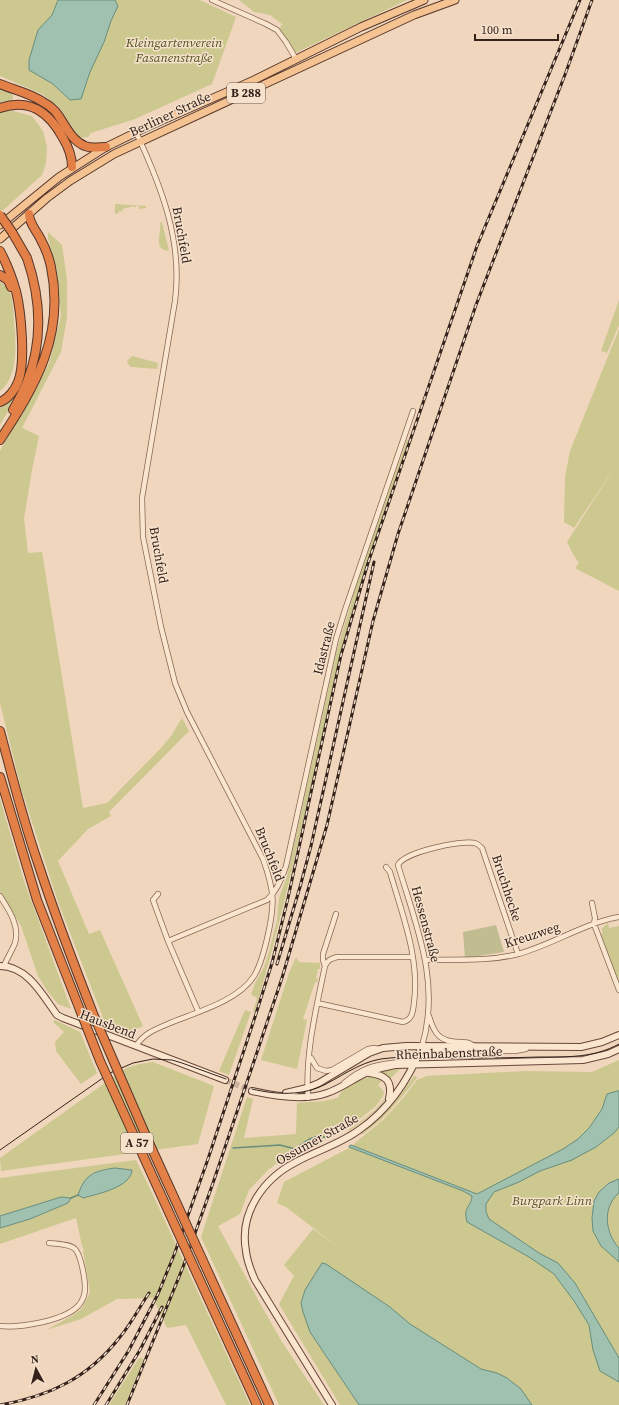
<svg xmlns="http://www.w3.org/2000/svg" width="619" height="1405" font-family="'Source Serif 4',serif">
<rect width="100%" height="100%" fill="#efd6bc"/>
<path fill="#cdc890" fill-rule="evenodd" d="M 0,0 L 58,0 L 52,15 L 38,30 L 29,70 L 53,84 L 70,100 L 81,99 L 90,72 L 104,42 L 111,21 L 118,6 L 115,0 L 200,0 L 236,17 L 212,84 L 135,119 L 91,133 L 88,137 L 79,138 L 60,108 L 42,94 L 0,76 Z
M 239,0 L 407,0 L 295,53 L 279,30 L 282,24 L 270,15 L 254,12 Z
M 0,87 L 13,91 L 13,111 L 32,116 L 43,131 L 47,147 L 46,163 L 42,175 L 0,213 Z
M 115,204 L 146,206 L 146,208 L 139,209 L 139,206 L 136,206 L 136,210 L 135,206 L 122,209 L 123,212 L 121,211 L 119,211 L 119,213 L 115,214 Z
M 160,222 L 162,222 L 169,251 C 152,250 162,233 160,222 Z
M 48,232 L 62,245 L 67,280 L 67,318 L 61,352 L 22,428 L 39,436 L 32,470 L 24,519 L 28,553 L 42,552 L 83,808 L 107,803 L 161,748 L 171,736 L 182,718 L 189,731 L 109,812 L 111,816 L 88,829 L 58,861 L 89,934 L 100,930 L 143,1026 L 126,1034 L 107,1028 L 58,902 L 21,788 L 0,703 L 0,451 L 49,363 L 61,316 L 57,270 L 48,238 Z
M 0,282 C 14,289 13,308 14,321 C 16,341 19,377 0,391 Z
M 619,300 L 619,325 L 607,353 L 601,351 Z
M 619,329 L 619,591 L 575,568 L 579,563 L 573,554 L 567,542 L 618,462 L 574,528 L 564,522 L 565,477 L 570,451 Z
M 132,356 L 158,363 L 157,369 L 131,367 L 128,364 L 127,361 Z
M 17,391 L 18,394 L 0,425 L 0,406 L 14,397 Z
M 407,440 L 409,440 L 361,582 L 341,651 C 314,772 289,893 255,1012 L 253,1011 L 257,999 L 256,997 L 251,995 L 255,983 L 264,967 L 269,952 L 277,920 L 279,898 L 287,876 L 337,650 L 358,580 Z
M 0,799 L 24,881 L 71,1009 L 58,1004 L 48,992 L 38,976 L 21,926 L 0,891 Z
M 608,923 L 609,928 L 619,926 L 619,981 L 600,935 L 602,934 L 602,928 Z
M 296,957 L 299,962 L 320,963 L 320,969 L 318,969 L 316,978 L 318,979 L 317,982 L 315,982 L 303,1019 L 307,1020 L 297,1069 L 261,1060 L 289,973 Z
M 245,1010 L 251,1012 L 229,1075 L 219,1071 Z
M 55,1020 L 80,1032 L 97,1073 L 81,1084 L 56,1051 L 55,1042 L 64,1032 L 53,1022 Z
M 619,1060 L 619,1405 L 532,1405 L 521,1389 L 497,1373 L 481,1369 L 410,1324 L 390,1307 L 326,1264 L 322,1263 L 344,1381 L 359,1405 L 340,1405 L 279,1304 L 294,1276 L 284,1265 L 313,1229 L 339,1248 L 286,1207 L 277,1203 L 284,1182 L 349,1148 L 383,1120 L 404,1097 L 417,1080 L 427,1076 L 526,1071 L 592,1072 Z
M 153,1062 L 214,1086 L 198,1144 L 1,1171 L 0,1158 L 126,1068 L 140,1064 Z
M 400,1069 L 390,1079 L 380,1072 L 381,1071 Z
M 373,1076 L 383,1079 L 378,1085 L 384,1092 L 383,1096 L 376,1106 L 357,1121 L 333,1135 L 280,1161 L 268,1170 L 249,1190 L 240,1214 L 218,1226 L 261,1305 L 282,1342 L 324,1405 L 279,1405 L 201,1237 L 247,1097 L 253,1099 L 244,1138 L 296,1134 L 297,1103 L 322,1101 L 322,1103 L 323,1101 L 338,1098 C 342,1086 362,1079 373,1076 Z
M 414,1076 L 416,1076 L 417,1078 L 402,1097 L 382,1119 L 363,1134 L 359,1134 C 382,1117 398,1099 414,1076 Z
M 388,1087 C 388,1090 388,1094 387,1097 C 383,1107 358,1125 349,1131 L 348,1130 C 359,1123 379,1109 386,1096 C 387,1093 386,1090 388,1087 Z
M 136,1160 L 152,1193 L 250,1405 L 226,1405 L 186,1325 L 167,1328 L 153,1298 L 117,1299 L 81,1319 L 46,1330 L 70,1317 L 82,1308 L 90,1292 L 83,1251 L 84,1250 L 82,1246 L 76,1218 L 0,1244 L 0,1228 L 30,1219 L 68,1203 L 61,1197 L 0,1216 L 0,1178 ZM 115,1168 L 117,1186 L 83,1198 L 90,1175 L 98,1171 Z
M 139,1358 L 144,1359 L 125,1405 L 109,1405 Z"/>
<path fill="#c1bd90" d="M 496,925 L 504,952 L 465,958 L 463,932 Z"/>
<path fill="#a0c0b0" stroke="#688d7d" d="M 58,0 L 115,0 L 118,6 L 111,21 L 104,42 L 90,72 L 81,99 L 70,100 L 53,84 L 29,70 L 29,60 L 38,30 L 52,15 Z
M 617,1091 L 619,1091 L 619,1127 L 614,1133 L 596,1147 L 572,1160 L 540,1171 L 519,1182 L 494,1192 L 486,1204 L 486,1212 L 489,1219 L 539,1253 L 558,1263 L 575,1283 L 619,1358 L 619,1382 L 600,1371 L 593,1350 L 589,1325 L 574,1301 L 554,1274 L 529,1257 L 467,1222 C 463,1205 471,1208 472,1196 L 463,1191 L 349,1147 L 349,1146 L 351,1145 L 477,1194 L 563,1149 L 578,1139 L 589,1128 L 602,1109 L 607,1094 Z
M 115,1168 L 132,1170 C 131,1187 98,1194 83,1198 L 78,1195 C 85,1174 94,1171 115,1168 Z
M 619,1179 L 619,1193 C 602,1207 605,1233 619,1248 L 619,1262 L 601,1246 L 593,1231 L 592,1218 L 594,1201 L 599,1192 L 609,1183 Z
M 61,1197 L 71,1198 L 68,1203 L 30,1219 L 0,1228 L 0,1216 Z
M 322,1263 L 326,1264 L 390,1307 L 410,1324 L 481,1369 L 497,1373 L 507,1378 L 521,1389 L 532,1405 L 359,1405 L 310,1332 L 303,1312 L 301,1303 L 305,1290 Z"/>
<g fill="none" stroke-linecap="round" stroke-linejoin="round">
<path stroke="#688d7d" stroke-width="1.5" d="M 233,1148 L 280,1145 L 295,1149 C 309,1140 308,1136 326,1137
M 71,1198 L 78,1195"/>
<path stroke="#cab29c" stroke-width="6" stroke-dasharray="6 3" stroke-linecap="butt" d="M 225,1080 L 252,1091"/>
<defs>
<path id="minor" d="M 212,0 L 266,24 L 277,30 L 286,42 L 296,59
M 136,132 C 161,186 183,241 175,301 L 142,498 L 143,537 L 161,627 L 175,683 L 187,712 L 263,859 C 275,892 275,905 267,939 C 264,951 261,965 254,976 C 238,1001 197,1012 170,1023 C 156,1029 144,1033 136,1046
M 158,894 L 153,900 L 168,941 L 198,1011
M 0,896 C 9,910 20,926 15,943 C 12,951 7,958 4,966
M 592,903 L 595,918 L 594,924 L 619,990
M 168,941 L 267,900 C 277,891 282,879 286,866 L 336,639 L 345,610 L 413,411
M 426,960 C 457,959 487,962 518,954 C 552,945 584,923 619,917
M 325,966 L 323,960 L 323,954 L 336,914
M 317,1003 L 403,1022 C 412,1020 413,1012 414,1003 C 420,958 402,914 390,872 L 386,867
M 429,1016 C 434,1034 440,1042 459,1042 C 465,1042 469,1042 474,1046
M 422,1046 C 441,983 416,925 398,865 C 404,852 461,840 475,843 C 478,844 480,846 482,848 L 518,954
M 419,1054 L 427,1050 L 515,1051 L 526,1049
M 311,1058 L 317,1068 L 326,1071 L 332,1070 L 368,1049 L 374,1048 L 380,1049
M 344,1083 C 371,1060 386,1066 417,1059
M 308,1098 C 305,1054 316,1009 325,966 C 328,960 330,959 337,957 L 413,957
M 0,1326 C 20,1328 65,1321 79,1305 C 83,1300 85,1294 85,1288 C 85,1279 81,1255 75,1249 C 70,1244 57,1244 49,1243"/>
<path id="secondary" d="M 0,966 C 28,966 43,996 57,1015 L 63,1018 L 225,1080
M 369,1073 C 386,1075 393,1081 389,1099
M 252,1091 C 274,1096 305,1101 327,1093 C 342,1088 354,1078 368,1072 C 377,1069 385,1067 395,1065 L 583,1060 L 608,1054 L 619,1049
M 286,1093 L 307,1088 L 319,1083 L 369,1053 L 383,1048 L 406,1046 L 581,1047 L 602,1042 L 619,1035
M 332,1405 L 255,1280 C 251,1271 247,1261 246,1251 C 239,1213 263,1179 296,1162 C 316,1151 340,1144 359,1130 C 388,1110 409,1079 422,1046"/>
<path id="primary" d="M 0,225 L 59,177 L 106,147 L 147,127 L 254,80 L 361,27 L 424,0
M 0,239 L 47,198 L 70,181 L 114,154 L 414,15 L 455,0"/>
<path id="motorway" d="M 0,84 C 14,90 30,93 43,102 C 47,104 52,108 55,111 C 65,123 70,140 85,146 C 92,149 99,147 106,147
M 0,108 C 30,98 49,112 63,138 C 69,148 72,156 72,167
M 0,251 C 7,264 12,277 16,291 C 21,311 26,363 18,382 C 15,390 8,399 0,402
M 0,275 L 8,280 L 11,287
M 13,410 C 18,401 23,392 27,382 C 43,341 41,299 27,258
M 0,440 C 36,385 65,335 51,267 C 49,257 45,247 40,238 C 36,230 29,223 29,214
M 0,731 C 12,776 23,820 38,863 C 55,915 74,965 94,1016
M 0,777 L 37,900 L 80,1010
M 203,1261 L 269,1405
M 197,1274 L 257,1405"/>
</defs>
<use href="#minor" stroke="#876655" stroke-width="6"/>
<use href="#secondary" stroke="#684739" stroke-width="8"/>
<use href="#primary" stroke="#54352a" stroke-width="9"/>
<use href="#motorway" stroke="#54352a" stroke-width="10"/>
<use href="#minor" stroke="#fae5cf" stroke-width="4.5"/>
<use href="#secondary" stroke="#fae5cf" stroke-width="6"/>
<use href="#primary" stroke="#f5c292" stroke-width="7"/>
<use href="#motorway" stroke="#e38048" stroke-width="8"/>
<path stroke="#35221b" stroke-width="1" d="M 252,1089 C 277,1095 303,1096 326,1084 C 347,1073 365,1059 390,1058 C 410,1056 431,1058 451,1058 C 480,1058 510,1058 539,1057 C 567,1057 594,1058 619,1044
M 0,1150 L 110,1073 L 133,1063 L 153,1059 L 172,1060 L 182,1063 L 226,1079"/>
<defs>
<path id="rail" d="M 277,964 L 300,887 L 311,846 L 374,562
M 0,1405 C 50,1396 88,1378 120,1337 C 131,1324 139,1308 149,1293
M 94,1405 L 129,1350 L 158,1294 L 174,1255 L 208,1159 L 255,1017 L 272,963 L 288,898 L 341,655 L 368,563 L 477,246 L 580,0
M 106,1405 L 140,1350 L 162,1307
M 127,1405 L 183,1267 L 213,1183 L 282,978 L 327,825 L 373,621 L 398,534 L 476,305 L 566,72 L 592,0"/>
</defs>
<use href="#rail" stroke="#35221b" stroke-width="3"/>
<use href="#rail" stroke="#f6e2cc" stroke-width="1.5" stroke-dasharray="4.5" stroke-linecap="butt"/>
<defs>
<path id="motorway-bridge" d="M 0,215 L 12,232 L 27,258
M 80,1010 L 100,1061 L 197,1274
M 94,1016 L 146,1136 L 203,1261"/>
</defs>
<use href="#motorway-bridge" stroke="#54352a" stroke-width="10" stroke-linecap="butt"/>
<use href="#motorway-bridge" stroke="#e38048" stroke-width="8"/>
</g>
<g text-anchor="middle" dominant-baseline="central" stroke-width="3" stroke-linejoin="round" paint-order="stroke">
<g fill="#f6e2cc" stroke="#6f5c50" stroke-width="1">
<rect x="227" y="83" width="38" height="20" rx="3"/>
<rect x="121" y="1133" width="32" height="20" rx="3"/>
</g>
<g font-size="12" font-weight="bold" fill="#35221b">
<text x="246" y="93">B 288</text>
<text x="137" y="1143">A 57</text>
</g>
<g font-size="13" font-style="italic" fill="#505321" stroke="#f6e2cc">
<text x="174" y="42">Kleingartenverein<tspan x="174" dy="15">Fasanenstraße</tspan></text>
<text x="552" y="1200">Burgpark Linn</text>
</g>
<g font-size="13" fill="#35221b" stroke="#f6e2cc">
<text transform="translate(170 114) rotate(-25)">Berliner Straße</text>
<text transform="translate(182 235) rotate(80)">Bruchfeld</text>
<text transform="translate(159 555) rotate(80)">Bruchfeld</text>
<text transform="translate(324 648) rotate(-76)">Idastraße</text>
<text transform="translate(270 854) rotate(68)">Bruchfeld</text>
<text transform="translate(507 888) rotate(72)">Bruchhecke</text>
<text transform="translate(426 924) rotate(75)">Hessenstraße</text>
<text transform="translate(532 935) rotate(-18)">Kreuzweg</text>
<text transform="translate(108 1024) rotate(21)">Hausbend</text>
<text transform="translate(449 1053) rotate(-2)">Rheinbabenstraße</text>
<text transform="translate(317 1139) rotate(-29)">Ossumer Straße</text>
</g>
</g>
<g transform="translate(36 1369) rotate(353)" stroke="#f6e2cc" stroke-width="3" paint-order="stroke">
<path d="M0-3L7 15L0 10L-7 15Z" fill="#35221b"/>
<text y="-6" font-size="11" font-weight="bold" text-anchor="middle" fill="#35221b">N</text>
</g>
<path d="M475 34v6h83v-6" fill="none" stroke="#35221b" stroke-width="2"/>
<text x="481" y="34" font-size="12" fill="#35221b" stroke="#f6e2cc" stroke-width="3" paint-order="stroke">100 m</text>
</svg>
